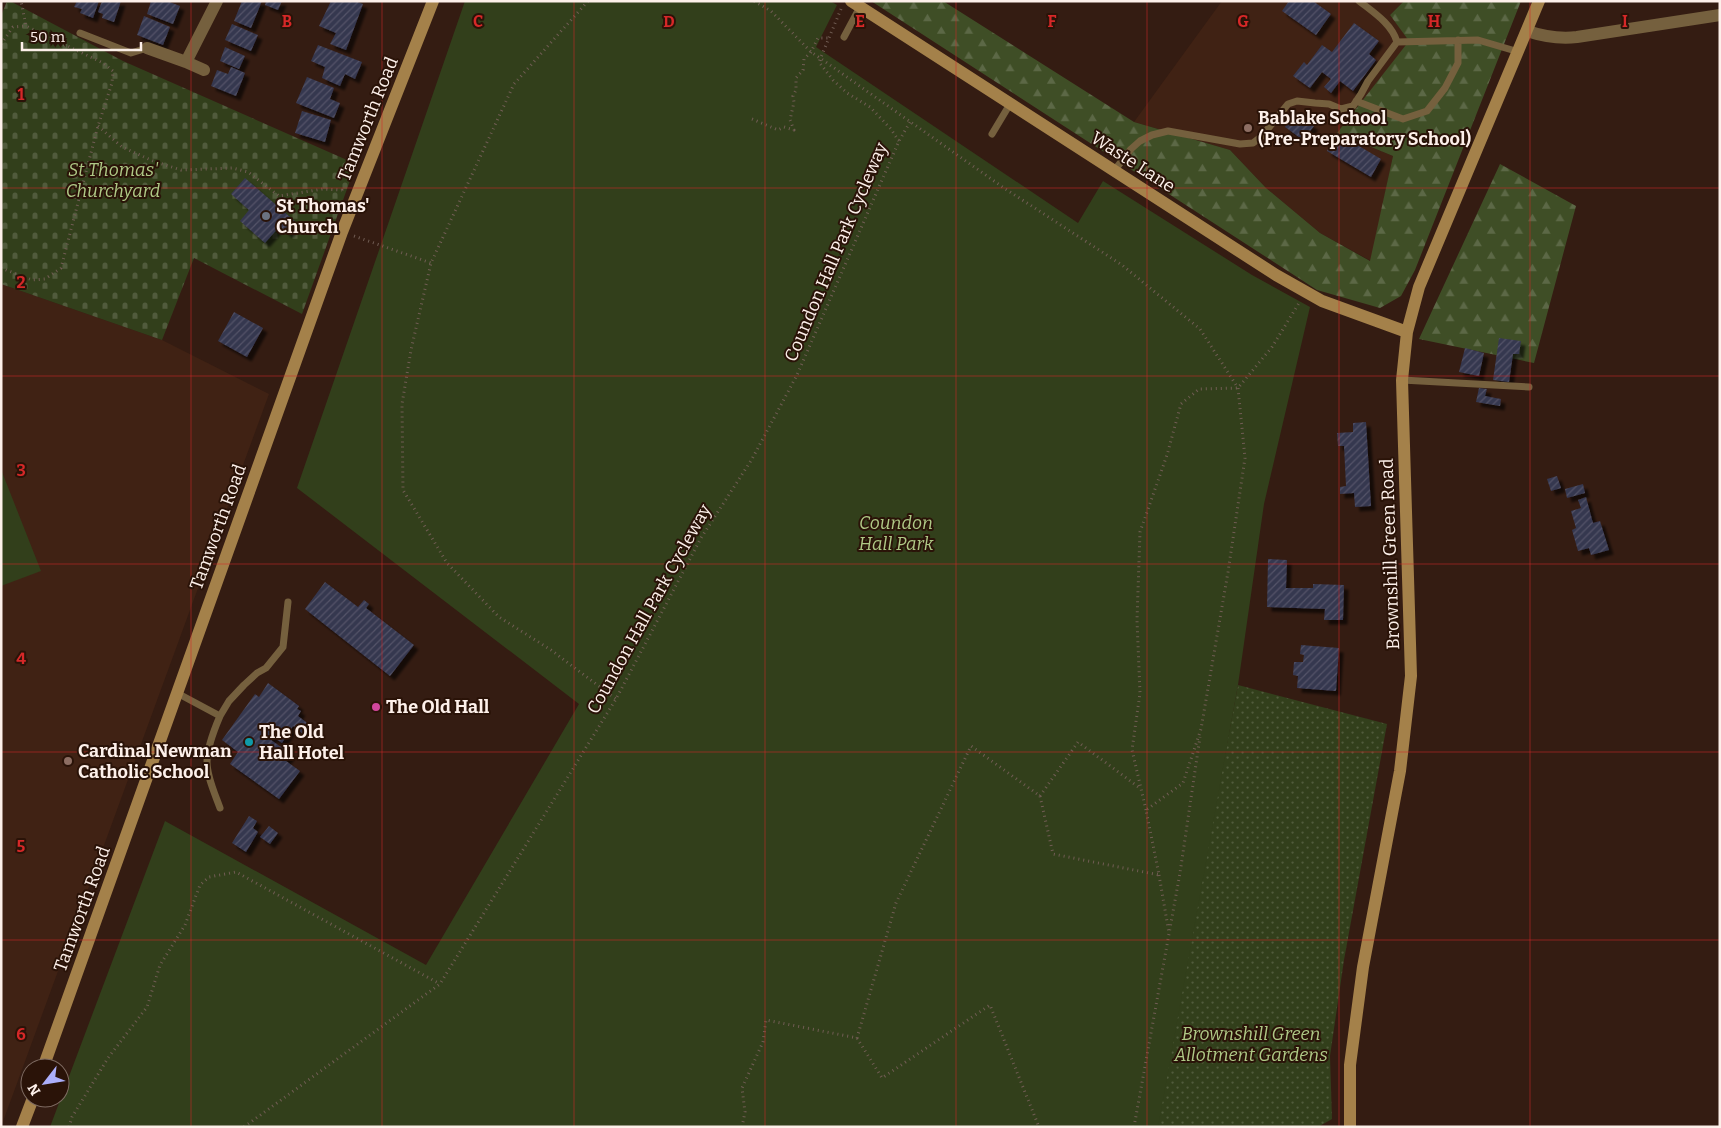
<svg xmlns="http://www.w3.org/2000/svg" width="1721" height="1128" font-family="Bitter,serif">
<defs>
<pattern id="grass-dots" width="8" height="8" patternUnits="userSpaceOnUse" patternTransform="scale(1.25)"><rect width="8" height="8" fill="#323f1b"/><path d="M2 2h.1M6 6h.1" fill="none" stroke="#515b3c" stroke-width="1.8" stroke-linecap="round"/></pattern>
<pattern id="forest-firs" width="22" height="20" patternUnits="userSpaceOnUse" patternTransform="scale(1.25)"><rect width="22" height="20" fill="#3f4e26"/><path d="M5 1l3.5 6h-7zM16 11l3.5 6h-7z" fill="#5c6846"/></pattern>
<pattern id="cemetery-stones" width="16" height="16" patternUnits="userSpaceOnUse" patternTransform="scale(1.25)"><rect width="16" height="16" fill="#323f1b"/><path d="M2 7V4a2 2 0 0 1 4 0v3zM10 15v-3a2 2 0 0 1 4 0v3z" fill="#515b3c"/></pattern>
<pattern id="building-hatch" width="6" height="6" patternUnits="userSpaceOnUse" patternTransform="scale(1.25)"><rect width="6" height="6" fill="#36374f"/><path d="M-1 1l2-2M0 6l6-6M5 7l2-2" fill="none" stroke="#545468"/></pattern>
<filter id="shadow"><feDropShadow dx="4.5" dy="4.5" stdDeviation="1" flood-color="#0009"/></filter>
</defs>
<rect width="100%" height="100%" fill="#341c12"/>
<path fill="#402214" d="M 1222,1 L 1404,1 L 1390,15 L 1410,41 L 1338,134 L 1393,156 L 1371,261 L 1320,233 L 1266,188 L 1230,150 L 1134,122 Z
M 1,284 L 162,340 L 269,394 L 1,1127 Z"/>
<path fill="url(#grass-dots)" d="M 1238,685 L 1387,724 L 1344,960 L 1330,1056 L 1332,1119 L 1318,1127 L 1155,1127 Z"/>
<path fill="url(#forest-firs)" d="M 871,1 L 943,1 L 1134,122 L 1230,150 L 1266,188 L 1320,233 L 1370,261 L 1393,156 L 1337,133 L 1409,41 L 1390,15 L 1404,1 L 1521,1 L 1415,270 L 1401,296 L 1380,308 L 1317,290 Z
M 1500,164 L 1576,206 L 1534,363 L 1419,339 Z"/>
<path fill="url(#cemetery-stones)" d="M 7,1 L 10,1 L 123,61 L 356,164 L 302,314 L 194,258 L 162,340 L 1,284 L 1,16 Z"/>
<path fill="#323f1b" d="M 465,1 L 830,1 L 837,5 L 816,47 L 1078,223 L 1103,181 L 1252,275 L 1310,307 L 1264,504 L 1238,685 L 1158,1127 L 50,1127 L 165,821 L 426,965 L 579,704 L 297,488 Z
M 2,472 L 41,571 L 1,586 L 1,473 Z"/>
<path fill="url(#building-hatch)" filter="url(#shadow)" d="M 77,1 L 99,1 L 93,18 L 80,13 L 82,9 L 74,7 Z
M 102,1 L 121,1 L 114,22 L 102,18 L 103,14 L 98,12 Z
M 151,1 L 167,1 L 180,6 L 173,24 L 147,14 Z
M 242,1 L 262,1 L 251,28 L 234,21 Z
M 266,1 L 282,1 L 278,10 L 265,5 Z
M 331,1 L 355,1 L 363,4 L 346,50 L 330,44 L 336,33 L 319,26 Z
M 1289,1 L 1313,1 L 1331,14 L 1316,35 L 1282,11 Z
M 144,16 L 170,27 L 163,45 L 137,35 Z
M 1354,23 L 1379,41 L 1369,54 L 1376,60 L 1353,91 L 1340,81 L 1331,93 L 1324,87 L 1331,79 L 1322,72 L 1310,88 L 1293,76 L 1304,62 L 1307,65 L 1322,45 L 1332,52 Z
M 232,24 L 258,35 L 251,51 L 225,40 Z
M 318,45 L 362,62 L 355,79 L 345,74 L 340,86 L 322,78 L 325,67 L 311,61 Z
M 225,47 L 245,56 L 239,69 L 220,61 Z
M 231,67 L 245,73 L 236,96 L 211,86 L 217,70 L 228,74 Z
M 307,77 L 334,88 L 330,99 L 340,103 L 334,118 L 296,103 Z
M 302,111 L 331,120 L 325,142 L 295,133 Z
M 1299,115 L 1314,126 L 1303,140 L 1285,127 L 1291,117 L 1295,119 Z
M 1337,133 L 1381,159 L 1371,177 L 1327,151 Z
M 245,178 L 297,223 L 288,234 L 280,226 L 265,243 L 240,221 L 249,210 L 231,194 Z
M 234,312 L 263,328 L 247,357 L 218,341 Z
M 1499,338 L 1521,341 L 1519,354 L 1513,354 L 1509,382 L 1493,380 Z
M 1465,348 L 1484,353 L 1479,376 L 1459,372 Z
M 1479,388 L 1487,389 L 1485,396 L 1501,399 L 1500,406 L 1476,402 Z
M 1366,422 L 1371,506 L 1355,507 L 1354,493 L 1340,494 L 1340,487 L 1346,486 L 1344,446 L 1338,446 L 1337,433 L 1353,432 L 1353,423 Z
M 1557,476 L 1561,488 L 1551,491 L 1547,479 Z
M 1583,484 L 1585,493 L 1567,498 L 1565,489 Z
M 1586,497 L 1593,523 L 1600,521 L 1609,550 L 1591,555 L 1589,548 L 1578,551 L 1572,530 L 1576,528 L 1571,511 L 1581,508 L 1578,500 Z
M 1268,559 L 1287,560 L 1286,588 L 1313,588 L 1313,584 L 1344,585 L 1343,620 L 1324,620 L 1325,609 L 1267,607 Z
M 325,582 L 358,607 L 364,600 L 369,604 L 366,608 L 414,645 L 390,676 L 305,609 Z
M 1301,645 L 1339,648 L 1336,691 L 1297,688 L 1298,676 L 1293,675 L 1294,662 L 1303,662 L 1304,655 L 1300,654 Z
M 268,683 L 299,706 L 297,709 L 301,711 L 298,716 L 310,725 L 303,734 L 293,726 L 282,743 L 273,737 L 271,740 L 291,754 L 286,761 L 300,771 L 279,799 L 230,764 L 238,752 L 222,740 L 255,694 L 259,697 Z
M 249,816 L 257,821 L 253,828 L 258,832 L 246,852 L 232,843 Z
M 269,826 L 278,833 L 270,844 L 260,837 Z"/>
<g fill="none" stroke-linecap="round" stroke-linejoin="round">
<path stroke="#715d54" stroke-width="3" stroke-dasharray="1 4" stroke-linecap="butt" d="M 588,1 L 514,84 L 431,263 L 411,350 L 402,404 L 403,490 L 447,563 L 499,617 L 551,650 L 616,699
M 841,9 L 819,62 L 833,80 L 847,93 L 870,107 L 890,128 L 899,141
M 1,44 L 13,27 L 26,26
M 752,119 L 778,130 L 784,127 L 794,130 L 790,120 L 794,102 L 793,96 L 796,90 L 796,78 L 803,70 L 804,59 L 811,52 L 818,38 L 829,38
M 98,126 L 122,147 L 153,161 L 181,170 L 233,168 L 248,172 L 279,196 L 323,189 L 342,190 L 341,193
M 354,236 L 431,263
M 1,268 L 32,280 L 45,279 L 61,268 L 98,126 L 112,83 L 113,71 L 103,63 L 26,26 L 21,1
M 1040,796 L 1078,742 L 1141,789
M 1146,810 L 1132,750 L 1140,693 L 1137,620 L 1140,532 L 1167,455 L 1181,404 L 1199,389 L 1238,388 L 1272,347 L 1299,303
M 1159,875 L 1169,933
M 857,1038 L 882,1078 L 990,1005 L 1039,1127
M 69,1127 L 72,1117 L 108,1058 L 147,1007 L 160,965 L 185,925 L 200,885 L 209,877 L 236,872 L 440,984
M 244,1127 L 440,984 L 616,699 L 701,538 L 752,459 L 797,375 L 899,141 L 910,122
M 742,1127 L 745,1112 L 742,1088 L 763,1042 L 766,1020 L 857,1038 L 896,903 L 971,746 L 1040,796 L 1053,854 L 1159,875 L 1146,810 L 1183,783 L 1201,729 L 1228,572 L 1245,458 L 1238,388 L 1200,329 L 1122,265 L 1004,188 L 820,58 L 811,52 L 771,11 L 754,1
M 1134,1127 L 1180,873 L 1200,737"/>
<path stroke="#75603e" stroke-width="7" d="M 80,33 L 131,53 L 147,48
M 844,37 L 860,7
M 1397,42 L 1478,40 L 1519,52
M 1356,101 L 1403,119 L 1427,111 L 1445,88 L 1458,63 L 1458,40
M 992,134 L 1010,104
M 1114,171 L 1131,149 L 1140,141 L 1152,135 L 1168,131 L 1240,144 L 1253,143 L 1262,136 L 1288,104 L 1297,101 L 1315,103 L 1329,104 L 1341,109 L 1353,106 L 1361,94 L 1368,81 L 1397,42 C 1392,24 1373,12 1359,1
M 1402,380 L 1529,387
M 177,693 L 220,716 L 229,701 L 244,685 L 257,673 L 266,668 L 283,647 L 288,602
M 220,716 C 214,730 207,747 207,762 C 207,777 215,794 220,808"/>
<path stroke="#75603e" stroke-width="12" d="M 1527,31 C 1545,37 1559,39 1577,37 L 1720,15
M 147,48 L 186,62 L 204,70
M 186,62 L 217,1"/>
<path stroke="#a4814a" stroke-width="12" d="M 851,1 L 1276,275 L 1322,301 L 1407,332
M 43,1068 L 342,232 L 433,1
M 22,1127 L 33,1098
M 1350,1127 L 1350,1065 L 1363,967 L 1400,771 L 1411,676 L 1402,380 L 1407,332 L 1419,287 L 1539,1"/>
</g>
<path fill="none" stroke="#d62828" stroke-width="1" stroke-opacity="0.55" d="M 191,1 L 191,1127M 382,1 L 382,1127M 574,1 L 574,1127M 765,1 L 765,1127M 956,1 L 956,1127M 1147,1 L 1147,1127M 1339,1 L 1339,1127M 1530,1 L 1530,1127M 1,188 L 1720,188M 1,376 L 1720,376M 1,564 L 1720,564M 1,752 L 1720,752M 1,940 L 1720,940"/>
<g fill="#8d6e63" stroke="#2a1308" stroke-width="2">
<circle cx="1248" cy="128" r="5"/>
<circle cx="68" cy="761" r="5"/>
</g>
<circle fill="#6b7280" stroke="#2a1308" stroke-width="2" cx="266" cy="216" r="5"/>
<circle fill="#d1479c" stroke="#2a1308" stroke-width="2" cx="376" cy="707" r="5"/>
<circle fill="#0f9aa8" stroke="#2a1308" stroke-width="2" cx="249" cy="742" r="5"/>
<g text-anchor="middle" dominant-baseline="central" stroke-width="4" stroke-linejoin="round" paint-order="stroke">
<g font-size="18" font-weight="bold" fill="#fdf0ea" stroke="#2a1308" text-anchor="start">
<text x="1258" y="118">Bablake School<tspan x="1258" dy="21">(Pre-Preparatory School)</tspan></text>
<text x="276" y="206">St Thomas'<tspan x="276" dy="21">Church</tspan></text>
<text x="386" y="707">The Old Hall</text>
<text x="259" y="732">The Old<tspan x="259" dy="21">Hall Hotel</tspan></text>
<text x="78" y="751">Cardinal Newman<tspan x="78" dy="21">Catholic School</tspan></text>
</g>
<g font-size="18" fill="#fdf0ea" stroke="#2a1308">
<text transform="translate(368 119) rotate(-68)">Tamworth Road</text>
<text transform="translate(1133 162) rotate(33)">Waste Lane</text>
<text transform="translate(836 252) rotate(-67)">Coundon Hall Park Cycleway</text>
<text transform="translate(218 527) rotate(-70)">Tamworth Road</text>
<text transform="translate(1390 554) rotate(-92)">Brownshill Green Road</text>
<text transform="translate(649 609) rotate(-61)">Coundon Hall Park Cycleway</text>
<text transform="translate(82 909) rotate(-70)">Tamworth Road</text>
</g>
<g font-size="18" font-style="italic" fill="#afc986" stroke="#2a1308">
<text x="113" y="170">St Thomas'<tspan x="113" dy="21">Churchyard</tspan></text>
<text x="896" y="523">Coundon<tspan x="896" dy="21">Hall Park</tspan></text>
<text x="1251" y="1034">Brownshill Green<tspan x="1251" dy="21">Allotment Gardens</tspan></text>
</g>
</g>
<g font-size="16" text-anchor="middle" font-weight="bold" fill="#d62828" stroke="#2a1308" stroke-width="4" stroke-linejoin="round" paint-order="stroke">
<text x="287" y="27">B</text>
<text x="478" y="27">C</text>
<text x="669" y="27">D</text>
<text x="860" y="27">E</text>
<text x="1052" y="27">F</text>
<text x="1243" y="27">G</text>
<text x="1434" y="27">H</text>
<text x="1625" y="27">I</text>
<text x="21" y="100">1</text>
<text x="21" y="288">2</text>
<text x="21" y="476">3</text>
<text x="21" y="664">4</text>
<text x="21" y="852">5</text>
<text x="21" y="1040">6</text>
</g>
<rect width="1721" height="1128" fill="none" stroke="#fdf0ea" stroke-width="5"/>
<g transform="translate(45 1083) rotate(239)"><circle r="24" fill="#2a1308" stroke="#7e6b62"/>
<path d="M0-4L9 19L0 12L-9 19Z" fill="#acaffb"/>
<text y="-8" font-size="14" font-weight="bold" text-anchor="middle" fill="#fdf0ea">N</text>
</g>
<path d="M22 42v8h119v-8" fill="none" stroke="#fdf0ea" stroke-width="2.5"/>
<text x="30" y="42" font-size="15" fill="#fdf0ea" stroke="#2a1308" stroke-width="4" paint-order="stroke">50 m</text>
</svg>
